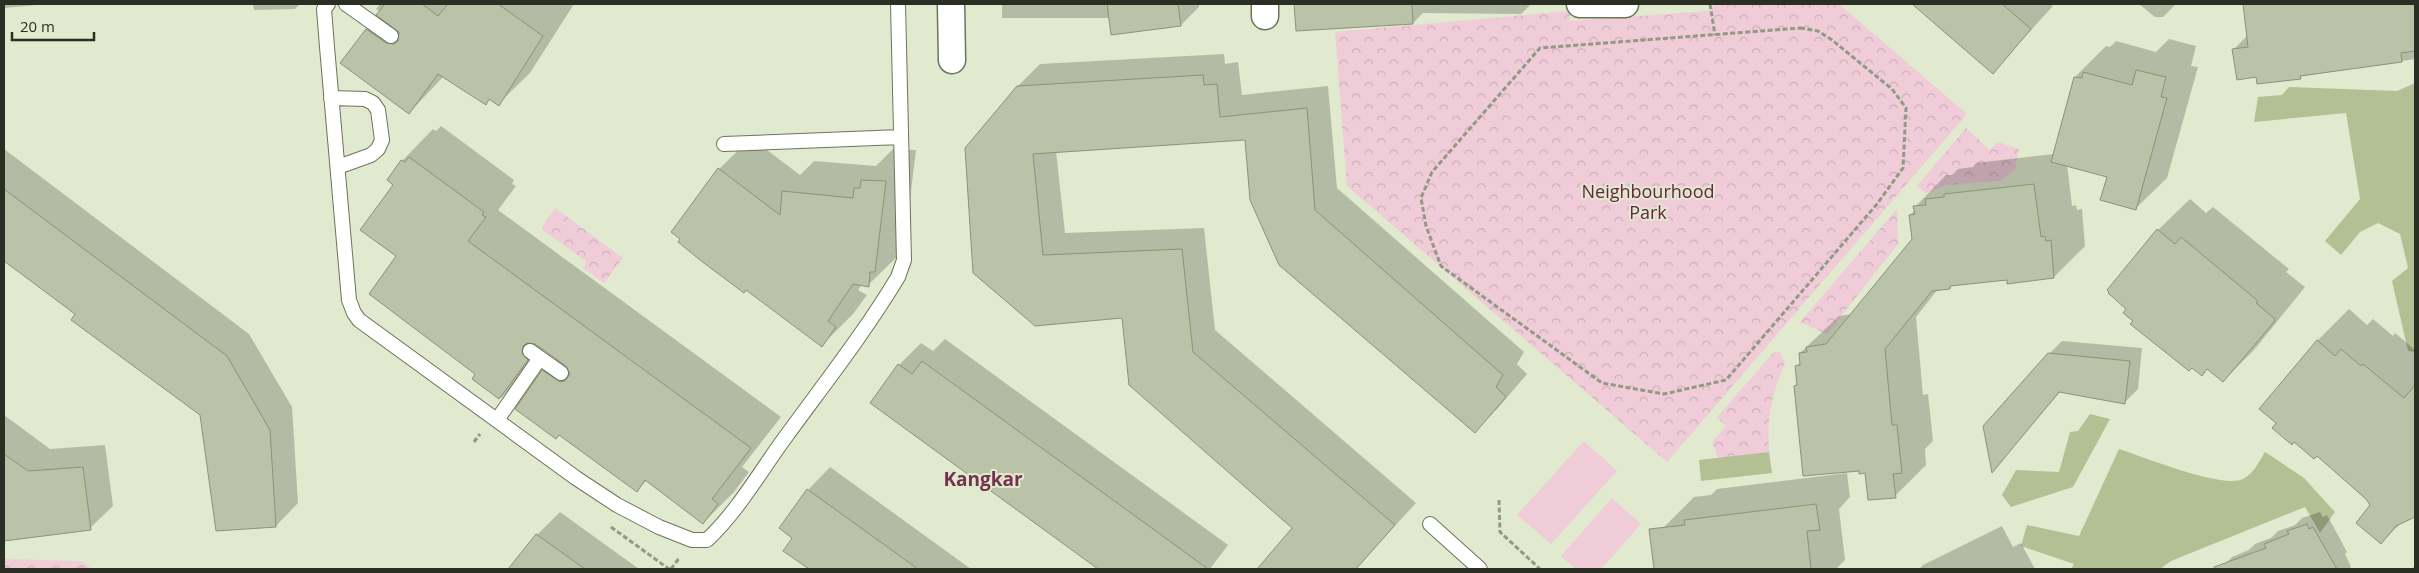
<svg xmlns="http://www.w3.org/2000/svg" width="2419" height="573" font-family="'Open Sans',sans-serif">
<defs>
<pattern id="forest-crowns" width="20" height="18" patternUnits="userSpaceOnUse" patternTransform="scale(1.25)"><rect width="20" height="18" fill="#efccd8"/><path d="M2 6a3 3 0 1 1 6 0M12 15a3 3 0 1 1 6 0" fill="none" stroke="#cdb0b9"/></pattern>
</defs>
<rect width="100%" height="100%" fill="#e1eace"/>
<path fill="url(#forest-crowns)" d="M 1715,4 L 1839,4 L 1967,114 L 1667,462 L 1347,186 L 1335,32 L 1570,11 L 1570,21 L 1709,11 Z
M 1966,128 L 1990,150 L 1998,142 L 2019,149 L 2015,170 L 2000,181 L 1946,185 L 1926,193 L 1917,186 Z
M 555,208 L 623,258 L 604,283 L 583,268 L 587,262 L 541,229 Z
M 1897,209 L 1898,244 L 1827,334 L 1800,322 Z
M 1774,352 L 1780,352 L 1785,363 C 1771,397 1767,415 1769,452 L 1718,458 L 1712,442 L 1726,426 L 1717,417 Z
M 4,559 L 80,561 L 92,569 L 4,569 Z"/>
<path fill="#efccd8" d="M 1584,441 L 1617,471 L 1551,544 L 1517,515 Z
M 1612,498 L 1641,524 L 1601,569 L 1576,569 L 1561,556 Z"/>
<path fill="#b3c094" d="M 2415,83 L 2415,352 L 2408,351 L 2392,281 L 2408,268 L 2400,234 L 2378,223 L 2360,232 L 2341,255 L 2325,241 L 2360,199 L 2346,113 L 2254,122 L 2258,97 L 2282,95 L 2289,87 L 2397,91 Z
M 2090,414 L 2110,419 L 2073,487 L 2011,507 L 2002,495 L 2016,470 L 2059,472 L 2070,432 L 2078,431 Z
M 2119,449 C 2144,457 2222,489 2243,479 C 2253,474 2259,462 2265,452 L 2304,478 L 2335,512 L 2320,533 L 2305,507 L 2171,561 L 2160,569 L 2071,569 L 2074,564 L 2021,546 L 2027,525 L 2079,536 Z
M 1769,452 L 1772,473 L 1701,481 L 1699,460 Z"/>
<path fill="#0003" d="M 4,4 L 47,4 L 4,8 Z
M 253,4 L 300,4 L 295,9 L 254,10 Z
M 380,4 L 574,4 L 530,73 L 498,104 L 490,99 L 485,104 L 444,76 L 409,113 L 367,30 L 380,16 L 380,12 L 376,9 Z
M 1002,4 L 1199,4 L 1199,7 L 1181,25 L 1110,18 L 1002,18 Z
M 1296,4 L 1531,4 L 1521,14 L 1423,13 L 1413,23 L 1297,30 Z
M 1913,4 L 2050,4 L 2053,6 L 1993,72 Z
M 2139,4 L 2176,4 L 2163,17 L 2155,17 Z
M 2244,4 L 2415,4 L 2415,59 L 2258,83 L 2258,76 L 2233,50 L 2248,35 Z
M 2169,39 L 2196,46 L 2191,66 L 2198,67 L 2167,178 L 2135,209 L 2108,176 L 2067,165 L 2072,206 L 2076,205 L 2077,210 L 2082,209 L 2085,246 L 2054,277 L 1953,284 L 1950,288 L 1938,289 L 1916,317 L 1923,395 L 1928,394 L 1933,441 L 1925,449 L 1926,465 L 1895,496 L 1795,386 L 1798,383 L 1796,366 L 1801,362 L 1800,353 L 1839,316 L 1852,314 L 1913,239 L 1910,215 L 1915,210 L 1915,207 L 1946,175 L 1952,175 L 1958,169 L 1973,167 L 1976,163 L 2054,154 L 2075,77 L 2106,46 L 2110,47 L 2116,41 L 2156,52 Z
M 1224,54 L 1225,64 L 1238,62 L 1242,95 L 1328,86 L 1337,188 L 1524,352 L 1517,364 L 1527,374 L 1497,409 L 1475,431 L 1246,139 L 1056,151 L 1065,233 L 1204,228 L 1215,330 L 1416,503 L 1355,569 L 1259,569 L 1294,528 L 1124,317 L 1036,325 L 1018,86 L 1040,64 Z
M 441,126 L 514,180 L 512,184 L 516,186 L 498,210 L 781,417 L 742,467 L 749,472 L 734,492 L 703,523 L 647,480 L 637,490 L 543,371 L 557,358 L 544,349 L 532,366 L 501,398 L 473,379 L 477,374 L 398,256 L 395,185 L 388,180 L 402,161 L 433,129 L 436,131 Z
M 751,138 L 800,175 L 814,161 L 876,166 L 893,149 L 916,150 L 905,240 L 900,254 L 868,285 L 862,284 L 858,290 L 867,295 L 853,314 L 822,345 L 673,232 L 719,169 Z
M 4,149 L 249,334 L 292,407 L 298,503 L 276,526 L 217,529 L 201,415 L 77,314 L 4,260 Z
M 2190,199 L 2206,213 L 2213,207 L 2289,269 L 2286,272 L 2305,287 L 2254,350 L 2223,381 L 2208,368 L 2202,374 L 2134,321 L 2128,309 L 2108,290 L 2158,230 Z
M 2349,309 L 2367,325 L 2373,319 L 2393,336 L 2395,333 L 2415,350 L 2415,516 L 2401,523 L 2381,543 L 2372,505 L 2317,455 L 2318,340 Z
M 945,339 L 1228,545 L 1210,569 L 1100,569 L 872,403 L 899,365 L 921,343 L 933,351 Z
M 2062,341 L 2142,348 L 2138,389 L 2125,402 L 2061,391 L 1993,470 L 2049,354 Z
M 4,415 L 50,449 L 105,445 L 113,506 L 90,528 L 7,539 L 4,536 Z
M 830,467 L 971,569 L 811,569 L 785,550 L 794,538 L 808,490 Z
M 1847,473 L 1850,497 L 1839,509 L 1845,560 L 1836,569 L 1668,569 L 1663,528 L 1694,497 L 1711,495 L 1717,489 Z
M 560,512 L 639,569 L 510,569 L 537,535 Z
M 2320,512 L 2323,517 L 2327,515 L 2347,552 L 2345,554 L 2351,567 L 2349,569 L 2211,569 L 2225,564 L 2232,557 L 2249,550 L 2255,544 L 2271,538 L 2278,531 L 2295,525 L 2302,518 Z
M 2002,526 L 2013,547 L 2021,543 L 2035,569 L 1919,569 L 1923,565 Z"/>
<path fill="#bac2a7" stroke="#8b9279" d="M 385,4 L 422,4 L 438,16 L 448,4 L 498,4 L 543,36 L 499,106 L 489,99 L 486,105 L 438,74 L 409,114 L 340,63 L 366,29 L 386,43 L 394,44 L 398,41 L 399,32 L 376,15 Z
M 1107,4 L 1178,4 L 1181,26 L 1111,35 Z
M 1294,4 L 1412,4 L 1413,24 L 1296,31 Z
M 1912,4 L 2002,4 L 2031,29 L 1993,74 Z
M 2243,4 L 2415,4 L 2415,51 L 2401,53 L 2402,62 L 2300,76 L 2301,79 L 2257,84 L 2256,77 L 2237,80 L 2232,49 L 2248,47 Z
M 2136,70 L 2166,77 L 2161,97 L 2167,98 L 2136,210 L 2100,200 L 2107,177 L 2051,162 L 2074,77 L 2082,78 L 2083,72 L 2132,85 Z
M 1203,75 L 1204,85 L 1217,84 L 1220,117 L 1307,108 L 1315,210 L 1503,375 L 1496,387 L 1506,397 L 1475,433 L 1279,265 L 1250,200 L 1245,140 L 1033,154 L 1043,255 L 1182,249 L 1193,352 L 1395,525 L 1356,569 L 1257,569 L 1292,528 L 1129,385 L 1122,318 L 1035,326 L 973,273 L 965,148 L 1017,86 Z
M 409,157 L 484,212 L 482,215 L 486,217 L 468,241 L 751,448 L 712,499 L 718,504 L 703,524 L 645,480 L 637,492 L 559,435 L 556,439 L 515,409 L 542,370 L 560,382 L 565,381 L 570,374 L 566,366 L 535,344 L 527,343 L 523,346 L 522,354 L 528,360 L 499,399 L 472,379 L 475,374 L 369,294 L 396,256 L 360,230 L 393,185 L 387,180 L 401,160 L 405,162 Z
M 718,168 L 780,215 L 782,191 L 853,198 L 854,188 L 860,188 L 861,180 L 886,181 L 875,272 L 870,272 L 869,287 L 853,284 L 828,321 L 836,327 L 822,347 L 746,290 L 744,293 L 700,260 L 678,242 L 680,239 L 671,232 Z
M 2034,184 L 2041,237 L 2045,236 L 2046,241 L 2051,240 L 2054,278 L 2007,284 L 2007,280 L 1950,286 L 1950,289 L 1932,291 L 1885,349 L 1892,425 L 1897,425 L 1902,473 L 1893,474 L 1896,498 L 1868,500 L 1865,473 L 1859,474 L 1859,471 L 1803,476 L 1794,386 L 1797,385 L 1795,366 L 1800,365 L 1799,353 L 1807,352 L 1806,347 L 1826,344 L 1912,239 L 1909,215 L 1915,214 L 1913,206 L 1926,205 L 1925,199 L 1944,197 L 1944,194 Z
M 4,189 L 227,356 L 270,430 L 276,527 L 216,531 L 200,415 L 71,320 L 75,314 L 4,261 Z
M 2157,229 L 2175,244 L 2181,237 L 2258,301 L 2256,303 L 2275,319 L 2274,322 L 2223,382 L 2207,369 L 2202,376 L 2192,368 L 2189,371 L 2130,324 L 2133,321 L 2123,313 L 2126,309 L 2108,293 L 2109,292 L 2107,290 Z
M 2317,340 L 2335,356 L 2341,349 L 2361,366 L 2363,364 L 2404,398 L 2415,385 L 2415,517 L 2396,526 L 2381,544 L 2356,523 L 2370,505 L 2366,499 L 2317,456 L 2314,459 L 2294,442 L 2292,445 L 2272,428 L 2276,423 L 2259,409 Z
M 2048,353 L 2130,361 L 2125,404 L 2059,392 L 1992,473 L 1983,426 Z
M 922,361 L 1208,569 L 1098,569 L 870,403 L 898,364 L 912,374 Z
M 4,454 L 28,471 L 83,467 L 91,530 L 4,541 Z
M 807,489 L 918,569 L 809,569 L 783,551 L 792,538 L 779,528 Z
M 1816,504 L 1820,530 L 1807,531 L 1811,569 L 1654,569 L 1649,529 L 1685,525 L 1684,520 Z
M 2307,524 L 2309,529 L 2313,527 L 2337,569 L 2214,569 L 2214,567 L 2266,548 L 2264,544 L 2289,534 L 2287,531 Z
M 536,534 L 585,569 L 508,569 Z"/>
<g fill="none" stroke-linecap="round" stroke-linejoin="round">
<defs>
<path id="lane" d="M 328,4 L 324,9 L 327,47 L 349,300 L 354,313 L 359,320 L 576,478 L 617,505 L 659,527 L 692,540 L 707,540 C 739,510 761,470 787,435 C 825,383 865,332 898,277 L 904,260 L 898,4
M 346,4 L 391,36
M 331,98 L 365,99 L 373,103 L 378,110 L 382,140 L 378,149 L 371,155 L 338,167
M 724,144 L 901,137
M 530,351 L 561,373
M 497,420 L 540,358
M 1430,524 L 1480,569"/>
<path id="street" d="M 951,4 L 952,60
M 1265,4 L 1265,16
M 1580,4 L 1625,4"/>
</defs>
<use href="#lane" stroke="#6d745c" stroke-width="16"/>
<use href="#street" stroke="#6d745c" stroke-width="29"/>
<path stroke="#929984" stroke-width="3" stroke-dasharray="5 2.5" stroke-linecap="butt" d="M 1710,4 L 1715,35
M 1800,28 L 1818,31 L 1832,40 L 1892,89 L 1906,108 L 1903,168 L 1877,204 L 1726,380 L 1664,394 L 1602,383 L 1441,266 L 1426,226 L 1421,198 L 1432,172 L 1540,48 Z
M 474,442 L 480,434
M 1499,500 L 1500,532 L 1540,569
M 611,527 L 669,569
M 671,569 L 680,557
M 2414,569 L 2415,568"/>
<use href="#lane" stroke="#fff" stroke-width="14"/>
<use href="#street" stroke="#fff" stroke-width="26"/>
</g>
<g text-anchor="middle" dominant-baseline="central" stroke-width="4" stroke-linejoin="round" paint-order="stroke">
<g font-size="18" fill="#622640" stroke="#e1eace">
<text x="1648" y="191">Neighbourhood<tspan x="1648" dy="21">Park</tspan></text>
</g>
<g font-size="19" font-weight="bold" fill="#75324e" stroke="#e1eace">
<text x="983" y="479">Kangkar</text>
</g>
</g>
<rect width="2419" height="573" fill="none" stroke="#2b2e23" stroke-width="10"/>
<path d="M12 32v8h82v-8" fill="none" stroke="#2b2e23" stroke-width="2.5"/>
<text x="20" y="32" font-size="15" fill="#2b2e23" stroke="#e1eace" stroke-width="4" paint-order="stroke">20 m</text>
</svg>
